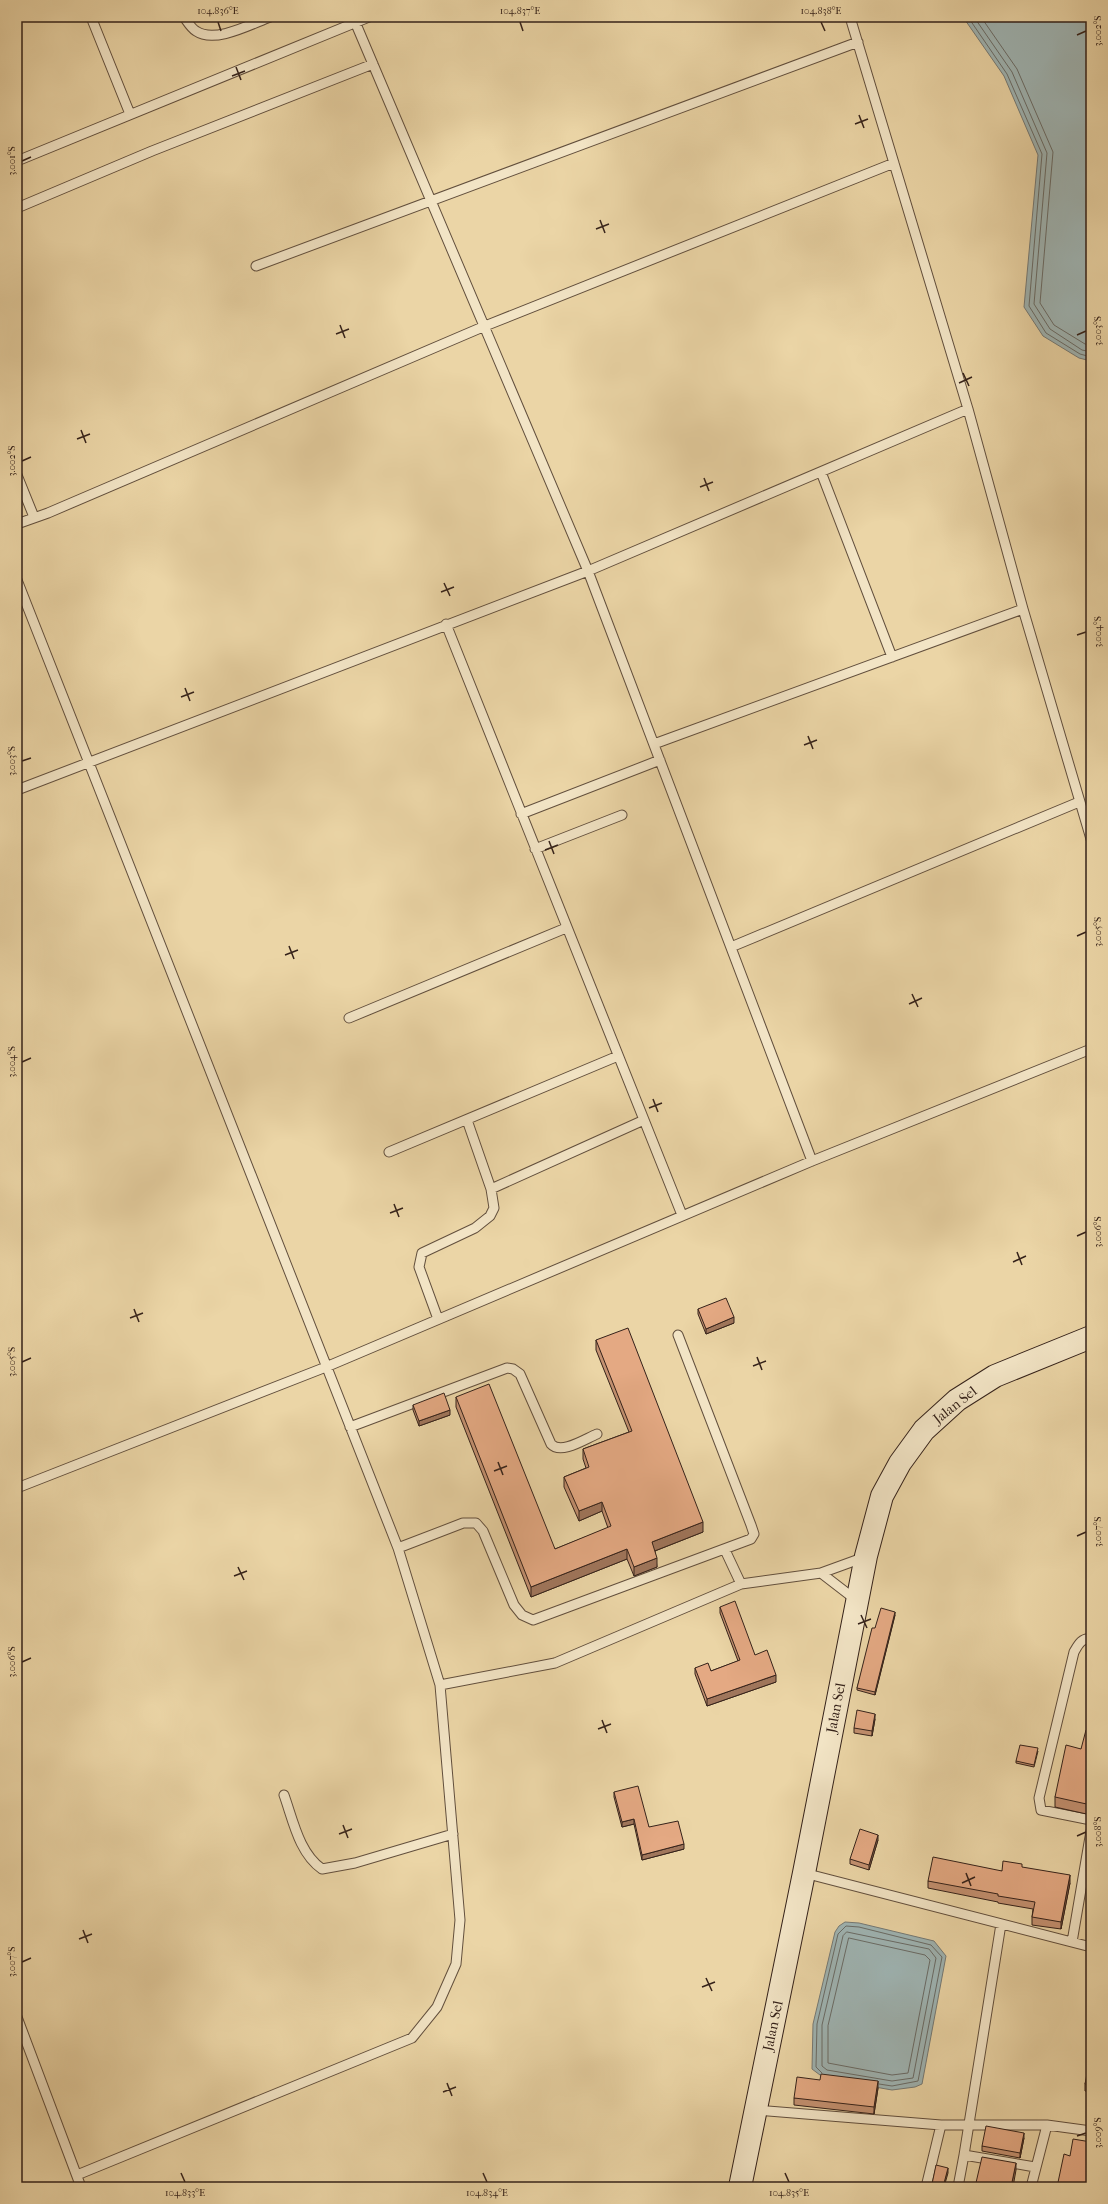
<svg xmlns="http://www.w3.org/2000/svg" width="1108" height="2204" font-family="'IM FELL French Canon',serif">
<rect width="100%" height="100%" fill="#ebd5a6"/>
<filter id="stains"><feTurbulence type="fractalNoise" baseFrequency=".005" numOctaves="4"/><feColorMatrix values="0 0 0 0 .2 0 0 0 0 .09 0 0 0 0 .02 0 0 0 .5 -.17"/></filter>
<radialGradient id="worn" r=".72"><stop offset=".6" stop-color="#630" stop-opacity="0"/><stop offset="1" stop-color="#630" stop-opacity=".3"/></radialGradient>
<path fill="#9fb5b4" stroke="#757a76" d="M 963,17 L 1091,17 L 1091,361 L 1079,358 L 1043,336 L 1024,307 L 1038,155 L 1004,76 Z
M 845,1922 L 859,1923 L 934,1941 L 946,1956 L 922,2084 L 915,2087 L 892,2090 L 824,2078 L 812,2069 L 813,2024 L 835,1932 L 839,1926 Z"/>
<g fill="none" stroke-linecap="round" stroke-linejoin="round">
<path stroke="#6a6c67" stroke-width="1" d="M 968,17 L 1007,74 L 1042,154 L 1029,306 L 1046,333 L 1080,354 L 1091,357
M 974,17 L 1012,72 L 1047,153 L 1034,304 L 1050,329 L 1082,350 L 1091,352
M 981,17 L 1017,69 L 1053,152 L 1040,303 L 1054,325 L 1085,344 L 1091,346
M 847,1932 L 929,1949 L 936,1958 L 913,2078 L 892,2081 L 827,2070 L 822,2066 L 822,2025 L 843,1936 Z
M 849,1938 L 925,1955 L 930,1960 L 908,2073 L 892,2075 L 828,2063 L 828,2026 Z
M 822,2073 L 816,2067 L 817,2024 L 838,1934 L 846,1926 L 859,1927 L 931,1945 L 942,1957 L 918,2081 L 892,2086 L 879,2084"/>
<defs>
<path id="lane" d="M 91,17 L 130,114
M 184,17 C 187,21 191,28 196,31 C 215,44 251,24 270,17
M 353,17 L 588,571 L 812,1161
M 850,17 L 968,409 L 1023,609 L 1091,839
M 17,161 L 369,17
M 17,208 L 152,151 L 373,64
M 256,266 L 858,42
M 821,472 L 892,657
M 17,475 L 34,517
M 17,524 L 48,513 L 485,326 L 894,163
M 17,580 L 398,1548 L 440,1685 L 460,1920 L 456,1964 L 437,2007 L 412,2038 L 77,2175
M 446,624 L 682,1215
M 654,744 L 1023,609
M 17,790 L 588,571 L 968,409
M 521,814 L 660,760
M 535,849 L 622,815
M 731,947 L 1079,802
M 349,1018 L 566,928
M 389,1152 L 618,1056
M 491,1189 L 644,1120
M 438,1319 L 419,1267 L 422,1253 L 475,1228 L 490,1216 L 494,1208 L 491,1189 L 467,1120
M 350,1427 L 507,1368 L 513,1369 L 520,1374 L 551,1444 C 561,1455 585,1439 597,1434
M 17,1488 L 326,1367 L 812,1161 L 1091,1049
M 398,1548 L 463,1523 L 476,1523 L 483,1531 L 514,1605 L 522,1615 L 533,1620 L 751,1539 L 754,1534 L 751,1525 L 678,1335
M 725,1550 L 741,1584
M 821,1573 L 856,1600
M 1091,1639 C 1082,1637 1078,1645 1074,1652 L 1039,1798 L 1041,1810 L 1091,1820
M 440,1685 L 555,1663 L 741,1584 L 821,1573 L 865,1557
M 284,1795 C 293,1820 299,1853 322,1869 L 355,1863 L 453,1834
M 804,1873 L 1091,1947
M 1001,1924 L 964,2155 L 1035,2167
M 1072,1942 L 1091,1831
M 17,2017 L 81,2187
M 756,2110 L 941,2125 L 1047,2125 L 1091,2131
M 926,2187 L 941,2125
M 958,2187 L 964,2155
M 1031,2187 L 1047,2125"/>
<path id="secondary" d="M 740,2187 L 804,1873 L 866,1556 L 882,1496 L 900,1463 L 924,1430 L 957,1400 L 995,1376 L 1091,1337"/>
</defs>
<use href="#lane" stroke="#624f3d" stroke-width="11"/>
<use href="#secondary" stroke="#35221a" stroke-width="24"/>
<use href="#lane" stroke="#f2e4c5" stroke-width="9"/>
<use href="#secondary" stroke="#f2e4c5" stroke-width="22"/>
</g>
<path fill="#c49171" stroke="#35221a" d="M 698,1309 L 734,1323 L 706,1334 L 698,1314 Z
M 596,1340 L 703,1532 L 655,1551 L 657,1567 L 634,1576 L 627,1559 L 531,1597 L 456,1407 L 456,1397 L 555,1549 L 608,1528 L 602,1511 L 579,1521 L 564,1487 L 564,1477 L 586,1468 L 583,1459 L 583,1449 L 629,1432 L 596,1350 Z
M 413,1405 L 450,1415 L 419,1426 L 413,1410 Z
M 720,1607 L 755,1655 L 776,1682 L 707,1706 L 695,1674 L 695,1668 L 711,1671 L 738,1661 L 720,1613 Z
M 895,1615 L 875,1695 L 857,1690 L 857,1688 L 875,1628 Z
M 875,1719 L 872,1736 L 854,1733 L 854,1728 Z
M 1091,1732 L 1091,1815 L 1055,1807 L 1055,1797 Z
M 1038,1751 L 1034,1767 L 1016,1763 L 1016,1761 Z
M 614,1792 L 649,1827 L 684,1849 L 642,1860 L 634,1824 L 622,1827 L 614,1797 Z
M 878,1840 L 869,1870 L 850,1864 L 850,1859 Z
M 1022,1868 L 1070,1883 L 1061,1929 L 1032,1925 L 1032,1917 L 1033,1909 L 998,1903 L 998,1902 L 928,1888 L 928,1881 L 1002,1871 Z
M 1091,2063 L 1091,2092 L 1085,2091 L 1085,2084 Z
M 878,2088 L 874,2114 L 794,2105 L 794,2098 Z
M 1024,2138 L 1020,2158 L 982,2151 L 982,2146 Z"/>
<path fill="#a0765c" stroke="#35221a" d="M 734,1317 L 734,1323 L 706,1334 L 706,1329 Z
M 450,1410 L 450,1415 L 419,1426 L 419,1421 Z
M 602,1502 L 602,1511 L 579,1521 L 579,1511 Z
M 703,1522 L 703,1532 L 652,1552 L 652,1542 Z
M 627,1549 L 627,1559 L 531,1597 L 531,1587 Z
M 657,1558 L 657,1567 L 634,1576 L 634,1567 Z
M 895,1612 L 895,1615 L 875,1695 L 875,1692 Z
M 776,1675 L 776,1682 L 707,1706 L 707,1699 Z
M 875,1714 L 875,1719 L 872,1736 L 872,1731 Z
M 634,1819 L 634,1824 L 622,1827 L 622,1822 Z
M 878,1835 L 878,1840 L 869,1870 L 869,1865 Z
M 684,1844 L 684,1849 L 642,1860 L 642,1855 Z
M 1070,1875 L 1070,1883 L 1061,1929 L 1061,1922 Z
M 878,2081 L 878,2088 L 874,2114 L 874,2107 Z
M 1024,2133 L 1024,2138 L 1020,2158 L 1020,2153 Z
M 1016,2163 L 1016,2170 L 1013,2187 L 1011,2187 Z
M 948,2168 L 948,2173 L 944,2187 L 943,2187 Z"/>
<path fill="#e4a983" stroke="#35221a" d="M 726,1298 L 734,1317 L 706,1329 L 698,1309 Z
M 628,1328 L 703,1522 L 652,1542 L 657,1558 L 634,1567 L 627,1549 L 531,1587 L 456,1397 L 489,1384 L 555,1549 L 611,1526 L 602,1502 L 579,1511 L 564,1477 L 589,1467 L 583,1449 L 632,1431 L 596,1340 Z
M 444,1393 L 450,1410 L 419,1421 L 413,1405 Z
M 735,1601 L 755,1655 L 767,1650 L 776,1675 L 707,1699 L 695,1668 L 708,1663 L 711,1671 L 740,1660 L 720,1607 Z
M 881,1608 L 895,1612 L 875,1692 L 857,1688 L 872,1628 L 875,1628 Z
M 857,1710 L 875,1714 L 872,1731 L 854,1728 Z
M 1086,1730 L 1091,1732 L 1091,1805 L 1055,1797 L 1066,1745 L 1081,1749 Z
M 1020,1745 L 1038,1748 L 1034,1765 L 1016,1761 Z
M 638,1786 L 649,1827 L 678,1821 L 684,1844 L 642,1855 L 634,1819 L 622,1822 L 614,1792 Z
M 860,1829 L 878,1835 L 869,1865 L 850,1859 Z
M 933,1857 L 1002,1871 L 1003,1861 L 1022,1864 L 1022,1867 L 1070,1875 L 1061,1922 L 1032,1917 L 1035,1902 L 998,1896 L 998,1894 L 928,1881 Z
M 1089,2063 L 1091,2063 L 1091,2085 L 1085,2084 Z
M 821,2074 L 878,2081 L 874,2107 L 794,2098 L 797,2077 L 820,2080 Z
M 986,2126 L 1024,2133 L 1020,2153 L 982,2146 Z
M 1073,2139 L 1091,2142 L 1091,2187 L 1057,2187 L 1064,2154 L 1070,2156 Z
M 982,2157 L 1016,2163 L 1011,2187 L 975,2187 Z
M 936,2165 L 948,2168 L 943,2187 L 928,2187 L 932,2184 Z"/>
<path fill="none" stroke="#35221a" stroke-width="1.5" d="M 218,22 L 221,31M 520,22 L 523,31M 821,22 L 825,31M 1077,35 L 1086,31M 236,67 L 241,80M 232,76 L 245,71M 859,115 L 864,128M 855,124 L 868,119M 22,161 L 31,157M 600,220 L 605,233M 596,229 L 609,224M 340,325 L 345,338M 336,334 L 349,329M 1077,335 L 1086,331M 963,373 L 969,386M 959,383 L 972,377M 81,430 L 86,443M 77,439 L 90,434M 22,461 L 31,457M 704,478 L 709,491M 700,487 L 713,482M 444,583 L 450,596M 441,592 L 454,587M 1077,635 L 1086,632M 185,688 L 190,701M 181,697 L 194,692M 808,736 L 813,749M 804,745 L 817,740M 22,761 L 31,758M 549,841 L 554,854M 545,850 L 558,845M 1077,936 L 1086,932M 289,946 L 294,959M 285,955 L 298,950M 912,994 L 918,1007M 909,1004 L 922,998M 22,1062 L 31,1058M 653,1099 L 658,1112M 649,1108 L 662,1103M 394,1204 L 399,1217M 390,1213 L 403,1208M 1077,1236 L 1086,1232M 1017,1252 L 1022,1265M 1013,1262 L 1026,1256M 134,1309 L 139,1322M 130,1318 L 143,1313M 757,1357 L 762,1370M 22,1362 L 31,1358M 753,1366 L 766,1361M 498,1462 L 503,1475M 494,1471 L 507,1466M 1077,1536 L 1086,1532M 238,1567 L 244,1580M 234,1576 L 247,1571M 861,1615 L 867,1628M 858,1624 L 871,1619M 22,1662 L 31,1658M 602,1720 L 607,1733M 598,1729 L 611,1724M 343,1825 L 348,1838M 339,1834 L 352,1829M 1077,1836 L 1086,1832M 966,1873 L 971,1886M 962,1883 L 975,1877M 83,1930 L 88,1943M 79,1939 L 92,1934M 22,1962 L 31,1958M 706,1978 L 712,1991M 702,1987 L 715,1982M 447,2083 L 452,2096M 443,2092 L 456,2087M 1077,2136 L 1086,2133M 181,2173 L 185,2182M 483,2173 L 487,2182M 785,2173 L 789,2182"/>
<g text-anchor="middle" dominant-baseline="central" stroke-width="3.5" stroke-linejoin="round" paint-order="stroke">
<g font-size="14" fill="#35221a" stroke="#f2e4c5">
<text transform="translate(955 1405) rotate(-38)">Jalan Sel</text>
<text transform="translate(836 1708) rotate(-79)">Jalan Sel</text>
<text transform="translate(773 2026) rotate(-78)">Jalan Sel</text>
</g>
</g>
<rect width="1108" height="2204" fill="none" stroke="#ebd5a6" stroke-width="44"/>
<rect x="22" y="22" width="1064" height="2160" fill="none" stroke="#35221a" stroke-width="1.5"/>
<g font-size="10" text-anchor="middle" fill="#35221a">
<text x="218" y="14">104.836°E</text>
<text x="520" y="14">104.837°E</text>
<text x="821" y="14">104.838°E</text>
<text transform="translate(1097 31) rotate(-90)" y="4">3.002°S</text>
<text transform="translate(11 161) rotate(-90)" y="4">3.001°S</text>
<text transform="translate(1097 331) rotate(-90)" y="4">3.003°S</text>
<text transform="translate(11 461) rotate(-90)" y="4">3.002°S</text>
<text transform="translate(1097 632) rotate(-90)" y="4">3.004°S</text>
<text transform="translate(11 761) rotate(-90)" y="4">3.003°S</text>
<text transform="translate(1097 932) rotate(-90)" y="4">3.005°S</text>
<text transform="translate(11 1062) rotate(-90)" y="4">3.004°S</text>
<text transform="translate(1097 1232) rotate(-90)" y="4">3.006°S</text>
<text transform="translate(11 1362) rotate(-90)" y="4">3.005°S</text>
<text transform="translate(1097 1532) rotate(-90)" y="4">3.007°S</text>
<text transform="translate(11 1662) rotate(-90)" y="4">3.006°S</text>
<text transform="translate(1097 1832) rotate(-90)" y="4">3.008°S</text>
<text transform="translate(11 1962) rotate(-90)" y="4">3.007°S</text>
<text transform="translate(1097 2133) rotate(-90)" y="4">3.009°S</text>
<text x="185" y="2196">104.833°E</text>
<text x="487" y="2196">104.834°E</text>
<text x="789" y="2196">104.835°E</text>
</g>
<rect width="100%" height="100%" filter="url(#stains)"/>
<rect width="100%" height="100%" fill="url(#worn)"/>
</svg>
